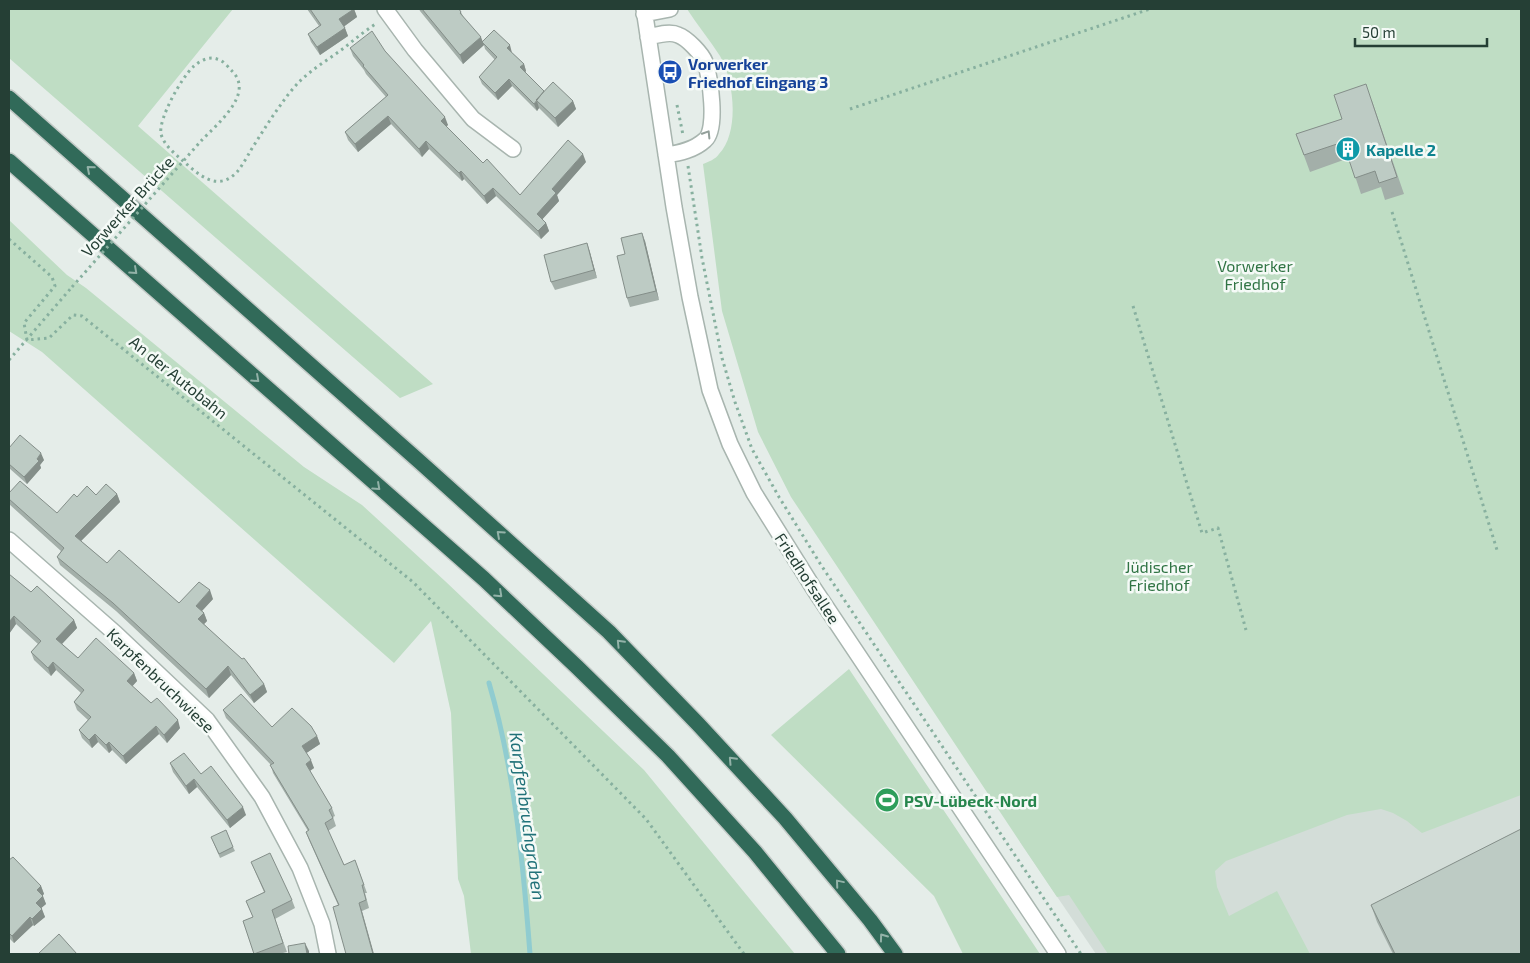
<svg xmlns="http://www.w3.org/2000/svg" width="1530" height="963" font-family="'Exo 2',sans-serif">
<rect width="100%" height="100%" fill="#e5ede9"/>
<path fill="#d3ddd8" d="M 1521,686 L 1521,954 L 1096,954 L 1020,842 Z"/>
<path fill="#bfddc4" d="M 9,9 L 233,9 L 138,126 L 433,384 L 400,398 L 9,58 Z
M 687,9 L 1521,9 L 1521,795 L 1422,833 L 1407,821 L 1393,813 L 1381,809 L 1347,815 L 1226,861 L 1215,871 L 1217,887 L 1229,916 L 1277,891 L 1310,954 L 1108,954 L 1069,895 L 1057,897 L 1020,842 L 791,497 L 758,432 L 722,311 L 703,164 C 708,162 716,159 719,154 C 740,132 734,80 720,56 C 710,40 697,25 687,9 Z
M 9,220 L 67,275 L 86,288 L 304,467 L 362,505 L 445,581 L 644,770 L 795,954 L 471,954 L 464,896 L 458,879 L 451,713 L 431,621 L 394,663 L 42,352 L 9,331 Z
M 849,669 L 1040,954 L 963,954 L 934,896 L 771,735 Z"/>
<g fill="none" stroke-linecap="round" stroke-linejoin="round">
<path stroke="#90ccd0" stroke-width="5" d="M 489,683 C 515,772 523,862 530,954"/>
<defs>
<path id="minor" d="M 385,9 L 415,50 L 473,119 L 513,149
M 644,9 L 674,207 L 690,297 L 710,390 L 730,444 L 754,493 L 814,589 L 1058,954
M 644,14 L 670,9
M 648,37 C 657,35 670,31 678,35 C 687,38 702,54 705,62 C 710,77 718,129 705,140 C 694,150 680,153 666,155
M 9,540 L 116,634 L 207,720 L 262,797 L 300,868 L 322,924 L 328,954"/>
<path id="highway" d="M 9,98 L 420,462 L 609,632 L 698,724 L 785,818 L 870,920 L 895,954
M 9,161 L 484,579 L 577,667 L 668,756 L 755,852 L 838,954"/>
</defs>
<use href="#minor" stroke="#a8b5af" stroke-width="18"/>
<use href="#highway" stroke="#c2c9c6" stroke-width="18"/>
<path stroke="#87b09f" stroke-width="3" stroke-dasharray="2.5 4" stroke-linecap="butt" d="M 677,105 L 683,135
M 850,109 L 1150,9
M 201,141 C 217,124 255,94 232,71 C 228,67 223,60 217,59 C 209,56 199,61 193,67 C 182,77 158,119 161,134 C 164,145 174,153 182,160 C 198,174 217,193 237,172 C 242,166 247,157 251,150 C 261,134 271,118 282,103 C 287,96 293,88 299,82 C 312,69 329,59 344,48 C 355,39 366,30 377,23
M 688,166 L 702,258 L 722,358 L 735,402 L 752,449 L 779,497 L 821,565 L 1081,954
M 1392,212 L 1497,550
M 9,239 L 52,277 L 55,286 L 24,323 L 27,340 L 49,338 L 73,315 L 82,316 L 413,582 L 646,819 L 744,954
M 1133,306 L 1202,533 L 1218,528 L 1246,630
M 9,360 L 72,287"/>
<use href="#minor" stroke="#fff" stroke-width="15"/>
<use href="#highway" stroke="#316a59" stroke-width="15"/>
<path stroke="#87b09f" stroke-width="3" stroke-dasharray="2.5 4" stroke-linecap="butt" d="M 72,287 L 201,141"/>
</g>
<path fill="#a3afa9" d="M 307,9 L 354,9 L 357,17 L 344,26 L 348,36 L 320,55 L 311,42 L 308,34 L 319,26 Z
M 419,9 L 459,9 L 461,12 L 464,18 L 482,42 L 512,53 L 524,64 L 526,71 L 525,72 L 544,91 L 573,101 L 576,109 L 558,127 L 539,108 L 537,111 L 512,86 L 498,100 L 482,84 L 479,77 L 495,60 L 485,49 L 484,45 L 463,64 L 420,11 Z
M 350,48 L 385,51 L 448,125 L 446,126 L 483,163 L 520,195 L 586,162 L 557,195 L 559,201 L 542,219 L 546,223 L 549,231 L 541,239 L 496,196 L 487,204 L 464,179 L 462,181 L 429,149 L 422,157 L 391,124 L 358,152 L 348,140 L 345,132 L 386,97 L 366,74 L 364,70 L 353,56 Z
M 1372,101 L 1404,194 L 1385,200 L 1381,187 L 1361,194 L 1349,158 L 1310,172 L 1296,134 L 1342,119 Z
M 645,241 L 659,300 L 630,307 L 627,298 L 625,254 Z
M 587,243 L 597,278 L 555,290 L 551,282 Z
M 9,448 L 44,460 L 40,465 L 41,468 L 27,484 L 9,468 Z
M 9,493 L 57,513 L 96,495 L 117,494 L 120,502 L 81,541 L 107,563 L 179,603 L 213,599 L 202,611 L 204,613 L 207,621 L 204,624 L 264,684 L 267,692 L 254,703 L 231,675 L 209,698 L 116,611 L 60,565 L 57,557 L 61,551 L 9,504 Z
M 9,574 L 31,592 L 74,620 L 77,628 L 62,644 L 78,658 L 134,673 L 137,681 L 132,686 L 180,728 L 167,743 L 159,734 L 126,764 L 112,750 L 109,753 L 98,742 L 92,748 L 82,738 L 79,730 L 88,720 L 77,710 L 74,702 L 81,693 L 56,670 L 51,676 L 34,660 L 31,652 L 38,644 L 16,624 L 9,634 Z
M 223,710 L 272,727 L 317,736 L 320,744 L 306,753 L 314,768 L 310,771 L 332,808 L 335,816 L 333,817 L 336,826 L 328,831 L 344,865 L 358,868 L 367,893 L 365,893 L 369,908 L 362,911 L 338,905 L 309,840 L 306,832 L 308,831 L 273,773 L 271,765 L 226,718 Z
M 170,763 L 201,774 L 246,815 L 230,828 L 197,787 L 189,794 L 173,772 Z
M 211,837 L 233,847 L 235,851 L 220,858 Z
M 9,860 L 41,886 L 44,894 L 42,895 L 46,904 L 41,908 L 45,917 L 34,926 L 33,925 L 14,943 L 9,938 Z
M 251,862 L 292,900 L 295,908 L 275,919 L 287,952 L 279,954 L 255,954 L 243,921 L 253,917 L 246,901 L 264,892 Z
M 1371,905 L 1521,954 L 1393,954 L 1377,922 Z"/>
<path fill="#848e89" d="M 354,9 L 357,17 L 342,28 L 339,19 Z
M 345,28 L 348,36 L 320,55 L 317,47 Z
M 481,37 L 484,45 L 463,64 L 460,55 Z
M 510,45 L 512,53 L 507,48 Z
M 524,64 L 526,71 L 523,75 L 520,67 Z
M 509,79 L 512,86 L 498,100 L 495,93 Z
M 537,101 L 539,108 L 537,111 L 534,104 Z
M 573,101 L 576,109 L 558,127 L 555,118 Z
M 388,116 L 391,124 L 358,152 L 355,144 Z
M 445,117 L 448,125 L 444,129 L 441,121 Z
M 426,141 L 429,149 L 422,157 L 419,149 Z
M 583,154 L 586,162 L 557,195 L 559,201 L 540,222 L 537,214 L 552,189 Z
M 461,171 L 464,179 L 462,181 L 459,173 Z
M 493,188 L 496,196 L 487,204 L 484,196 Z
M 546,223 L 549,231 L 541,239 L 538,231 Z
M 642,233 L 645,241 L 659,300 L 656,291 Z
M 587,243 L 590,252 L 597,278 L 594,270 Z
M 41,453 L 44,460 L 40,465 L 41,468 L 27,484 L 24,477 L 37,459 Z
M 117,494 L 120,502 L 78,544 L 75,536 Z
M 210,590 L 213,599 L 199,614 L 196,606 Z
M 204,613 L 207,621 L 201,627 L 198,619 Z
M 14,616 L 16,624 L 9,634 L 9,622 Z
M 74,620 L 77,628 L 59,647 L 56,639 Z
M 53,662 L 56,670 L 51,676 L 48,668 Z
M 228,666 L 231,675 L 209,698 L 206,689 Z
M 134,673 L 137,681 L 130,689 L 127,681 Z
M 264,684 L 267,692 L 254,703 L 250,695 Z
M 178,720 L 180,728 L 167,743 L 164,735 Z
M 156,726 L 159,734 L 126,764 L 123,756 Z
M 95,734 L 98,742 L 92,748 L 89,740 Z
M 317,736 L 320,744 L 305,754 L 302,746 Z
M 109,742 L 112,750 L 109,753 L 106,745 Z
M 311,760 L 314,768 L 308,772 L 306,764 Z
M 194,779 L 197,787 L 189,794 L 186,786 Z
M 243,807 L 246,815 L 230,828 L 227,820 Z
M 41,886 L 44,894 L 40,898 L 37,890 Z
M 43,896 L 46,904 L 39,910 L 36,903 Z
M 359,903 L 362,911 L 374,954 L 373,954 Z
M 42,909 L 45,917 L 34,926 L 32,919 Z
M 30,917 L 33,925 L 14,943 L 12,936 Z
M 305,943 L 309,951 L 309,954 L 307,954 Z"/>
<path fill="#bdcbc4" stroke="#848e89" d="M 310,9 L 354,9 L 339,19 L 345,28 L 317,47 L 308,34 L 321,25 Z
M 422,9 L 459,9 L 461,12 L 460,13 L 481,37 L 460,55 Z
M 494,30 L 510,45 L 507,48 L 524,64 L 520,67 L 544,91 L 534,104 L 509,79 L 495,93 L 479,77 L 497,57 L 482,42 Z
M 372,31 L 385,51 L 445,117 L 441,121 L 483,163 L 487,159 L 520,195 L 568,140 L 583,154 L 552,189 L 556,193 L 537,214 L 546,223 L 538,231 L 493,188 L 484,196 L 461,171 L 459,173 L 426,141 L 419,149 L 388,116 L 355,144 L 345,132 L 388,95 L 363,66 L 364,65 L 350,48 Z
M 553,82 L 573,101 L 555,118 L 536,100 Z
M 1366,84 L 1397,177 L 1379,183 L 1375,171 L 1355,178 L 1343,142 L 1304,155 L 1296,134 L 1342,119 L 1334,95 Z
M 642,233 L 656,291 L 627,298 L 617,256 L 625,254 L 621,238 Z
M 587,243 L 594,270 L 551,282 L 544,255 Z
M 20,435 L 41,453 L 37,459 L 39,461 L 24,477 L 9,464 L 9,448 Z
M 20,481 L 57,513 L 74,494 L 77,497 L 87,486 L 96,495 L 106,484 L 117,494 L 75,536 L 107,563 L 119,550 L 179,603 L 199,582 L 210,590 L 196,606 L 204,613 L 198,619 L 242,659 L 244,658 L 264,684 L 250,695 L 228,666 L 206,689 L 113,603 L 57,557 L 64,548 L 9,499 L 9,493 Z
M 9,574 L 31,592 L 37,586 L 74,620 L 56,639 L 78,658 L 96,638 L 134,673 L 127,681 L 151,703 L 157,698 L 178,720 L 164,735 L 156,726 L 123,756 L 109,742 L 106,745 L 95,734 L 89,740 L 79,730 L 91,717 L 74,702 L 84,690 L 53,662 L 48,668 L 31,652 L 41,641 L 14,616 L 9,622 Z
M 241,694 L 272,727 L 292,708 L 311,726 L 317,736 L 302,746 L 311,760 L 306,764 L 332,808 L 329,810 L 333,818 L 325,823 L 344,865 L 355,860 L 364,885 L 362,885 L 366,900 L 359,903 L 373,954 L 346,954 L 333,907 L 339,905 L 306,832 L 309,830 L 270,765 L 274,763 L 223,710 Z
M 184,753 L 201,774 L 211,766 L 243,807 L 227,820 L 194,779 L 186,786 L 170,763 Z
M 1521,829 L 1521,954 L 1395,954 L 1371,905 Z
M 226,830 L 233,847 L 219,854 L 211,837 Z
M 270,853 L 292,900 L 272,910 L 283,943 L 254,954 L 243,921 L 253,917 L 246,901 L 265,892 L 251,862 Z
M 13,857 L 41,886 L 37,890 L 43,896 L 36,903 L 42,909 L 32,919 L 30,917 L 12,936 L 9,933 L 9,860 Z
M 59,934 L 77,954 L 38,954 Z
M 305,943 L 307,954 L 289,954 L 288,946 Z"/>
<defs><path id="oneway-chevron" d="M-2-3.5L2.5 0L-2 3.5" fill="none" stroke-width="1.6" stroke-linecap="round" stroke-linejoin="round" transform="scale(1.25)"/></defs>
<use stroke="#929f9a" href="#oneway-chevron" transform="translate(707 134) rotate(-58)"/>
<g stroke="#93b2a8">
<use href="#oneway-chevron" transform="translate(90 169) rotate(-139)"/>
<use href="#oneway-chevron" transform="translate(134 271) rotate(42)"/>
<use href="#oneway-chevron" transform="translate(256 379) rotate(42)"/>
<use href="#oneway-chevron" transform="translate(377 487) rotate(42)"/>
<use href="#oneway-chevron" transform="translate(500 534) rotate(-138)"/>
<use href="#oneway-chevron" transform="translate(499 594) rotate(43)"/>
<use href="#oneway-chevron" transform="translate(620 643) rotate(-134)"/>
<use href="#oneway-chevron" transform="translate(732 760) rotate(-133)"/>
<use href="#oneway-chevron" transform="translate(839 883) rotate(-130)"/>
<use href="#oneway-chevron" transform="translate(883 937) rotate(-126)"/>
</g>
<defs>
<symbol id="bus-disc" viewBox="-11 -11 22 22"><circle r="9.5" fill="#1a4fb4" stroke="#f5faf7"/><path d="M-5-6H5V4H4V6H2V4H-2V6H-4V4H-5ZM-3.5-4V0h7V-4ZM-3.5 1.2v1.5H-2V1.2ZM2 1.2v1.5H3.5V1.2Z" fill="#fff"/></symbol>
<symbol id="building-disc" viewBox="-11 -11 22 22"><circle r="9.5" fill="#0f9aa8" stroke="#f5faf7"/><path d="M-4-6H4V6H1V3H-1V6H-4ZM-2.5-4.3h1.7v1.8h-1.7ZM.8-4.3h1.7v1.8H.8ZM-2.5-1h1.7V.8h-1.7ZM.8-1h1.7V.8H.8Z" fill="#fff"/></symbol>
<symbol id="stadium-disc" viewBox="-11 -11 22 22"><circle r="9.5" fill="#2e9e5b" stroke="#f5faf7"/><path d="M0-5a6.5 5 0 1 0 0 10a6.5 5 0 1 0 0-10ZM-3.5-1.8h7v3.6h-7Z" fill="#fff"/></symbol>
</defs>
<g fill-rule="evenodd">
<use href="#bus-disc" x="656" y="58" width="28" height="28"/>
<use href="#building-disc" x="1334" y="135" width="28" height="28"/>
<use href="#stadium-disc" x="873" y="786" width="28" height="28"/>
</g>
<g text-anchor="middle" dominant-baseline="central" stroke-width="5" stroke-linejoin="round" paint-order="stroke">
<g font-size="16" font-weight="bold" fill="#164399" stroke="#f5faf7" text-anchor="start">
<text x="688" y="63">Vorwerker<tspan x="688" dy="18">Friedhof Eingang 3</tspan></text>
</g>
<g font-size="16" font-weight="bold" fill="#0d838f" stroke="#f5faf7" text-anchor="start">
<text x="1366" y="149">Kapelle 2</text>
</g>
<g font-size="16" fill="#253f35" stroke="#f5faf7">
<text transform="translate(127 206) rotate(-48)">Vorwerker Brücke</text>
<text transform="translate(179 377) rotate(39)">An der Autobahn</text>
<text transform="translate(808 578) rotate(57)">Friedhofsallee</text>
<text transform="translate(161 680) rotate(44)">Karpfenbruchwiese</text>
</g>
<g font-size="16" fill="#307444" stroke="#f5faf7">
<text x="1255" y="265">Vorwerker<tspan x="1255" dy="18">Friedhof</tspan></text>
<text x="1159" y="566">Jüdischer<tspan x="1159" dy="18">Friedhof</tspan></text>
</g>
<g font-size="16" font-weight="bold" fill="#27864d" stroke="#f5faf7" text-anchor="start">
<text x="904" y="800">PSV-Lübeck-Nord</text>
</g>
<g font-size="18" font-style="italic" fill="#217279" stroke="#f5faf7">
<text transform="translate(528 816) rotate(82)">Karpfenbruchgraben</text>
</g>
</g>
<rect width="1530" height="963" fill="none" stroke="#253f35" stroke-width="20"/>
<path d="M1355 38v8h132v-8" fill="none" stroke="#253f35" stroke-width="2.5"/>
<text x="1362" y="38" font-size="15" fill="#253f35" stroke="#f5faf7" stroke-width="4" paint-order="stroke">50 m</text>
</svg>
